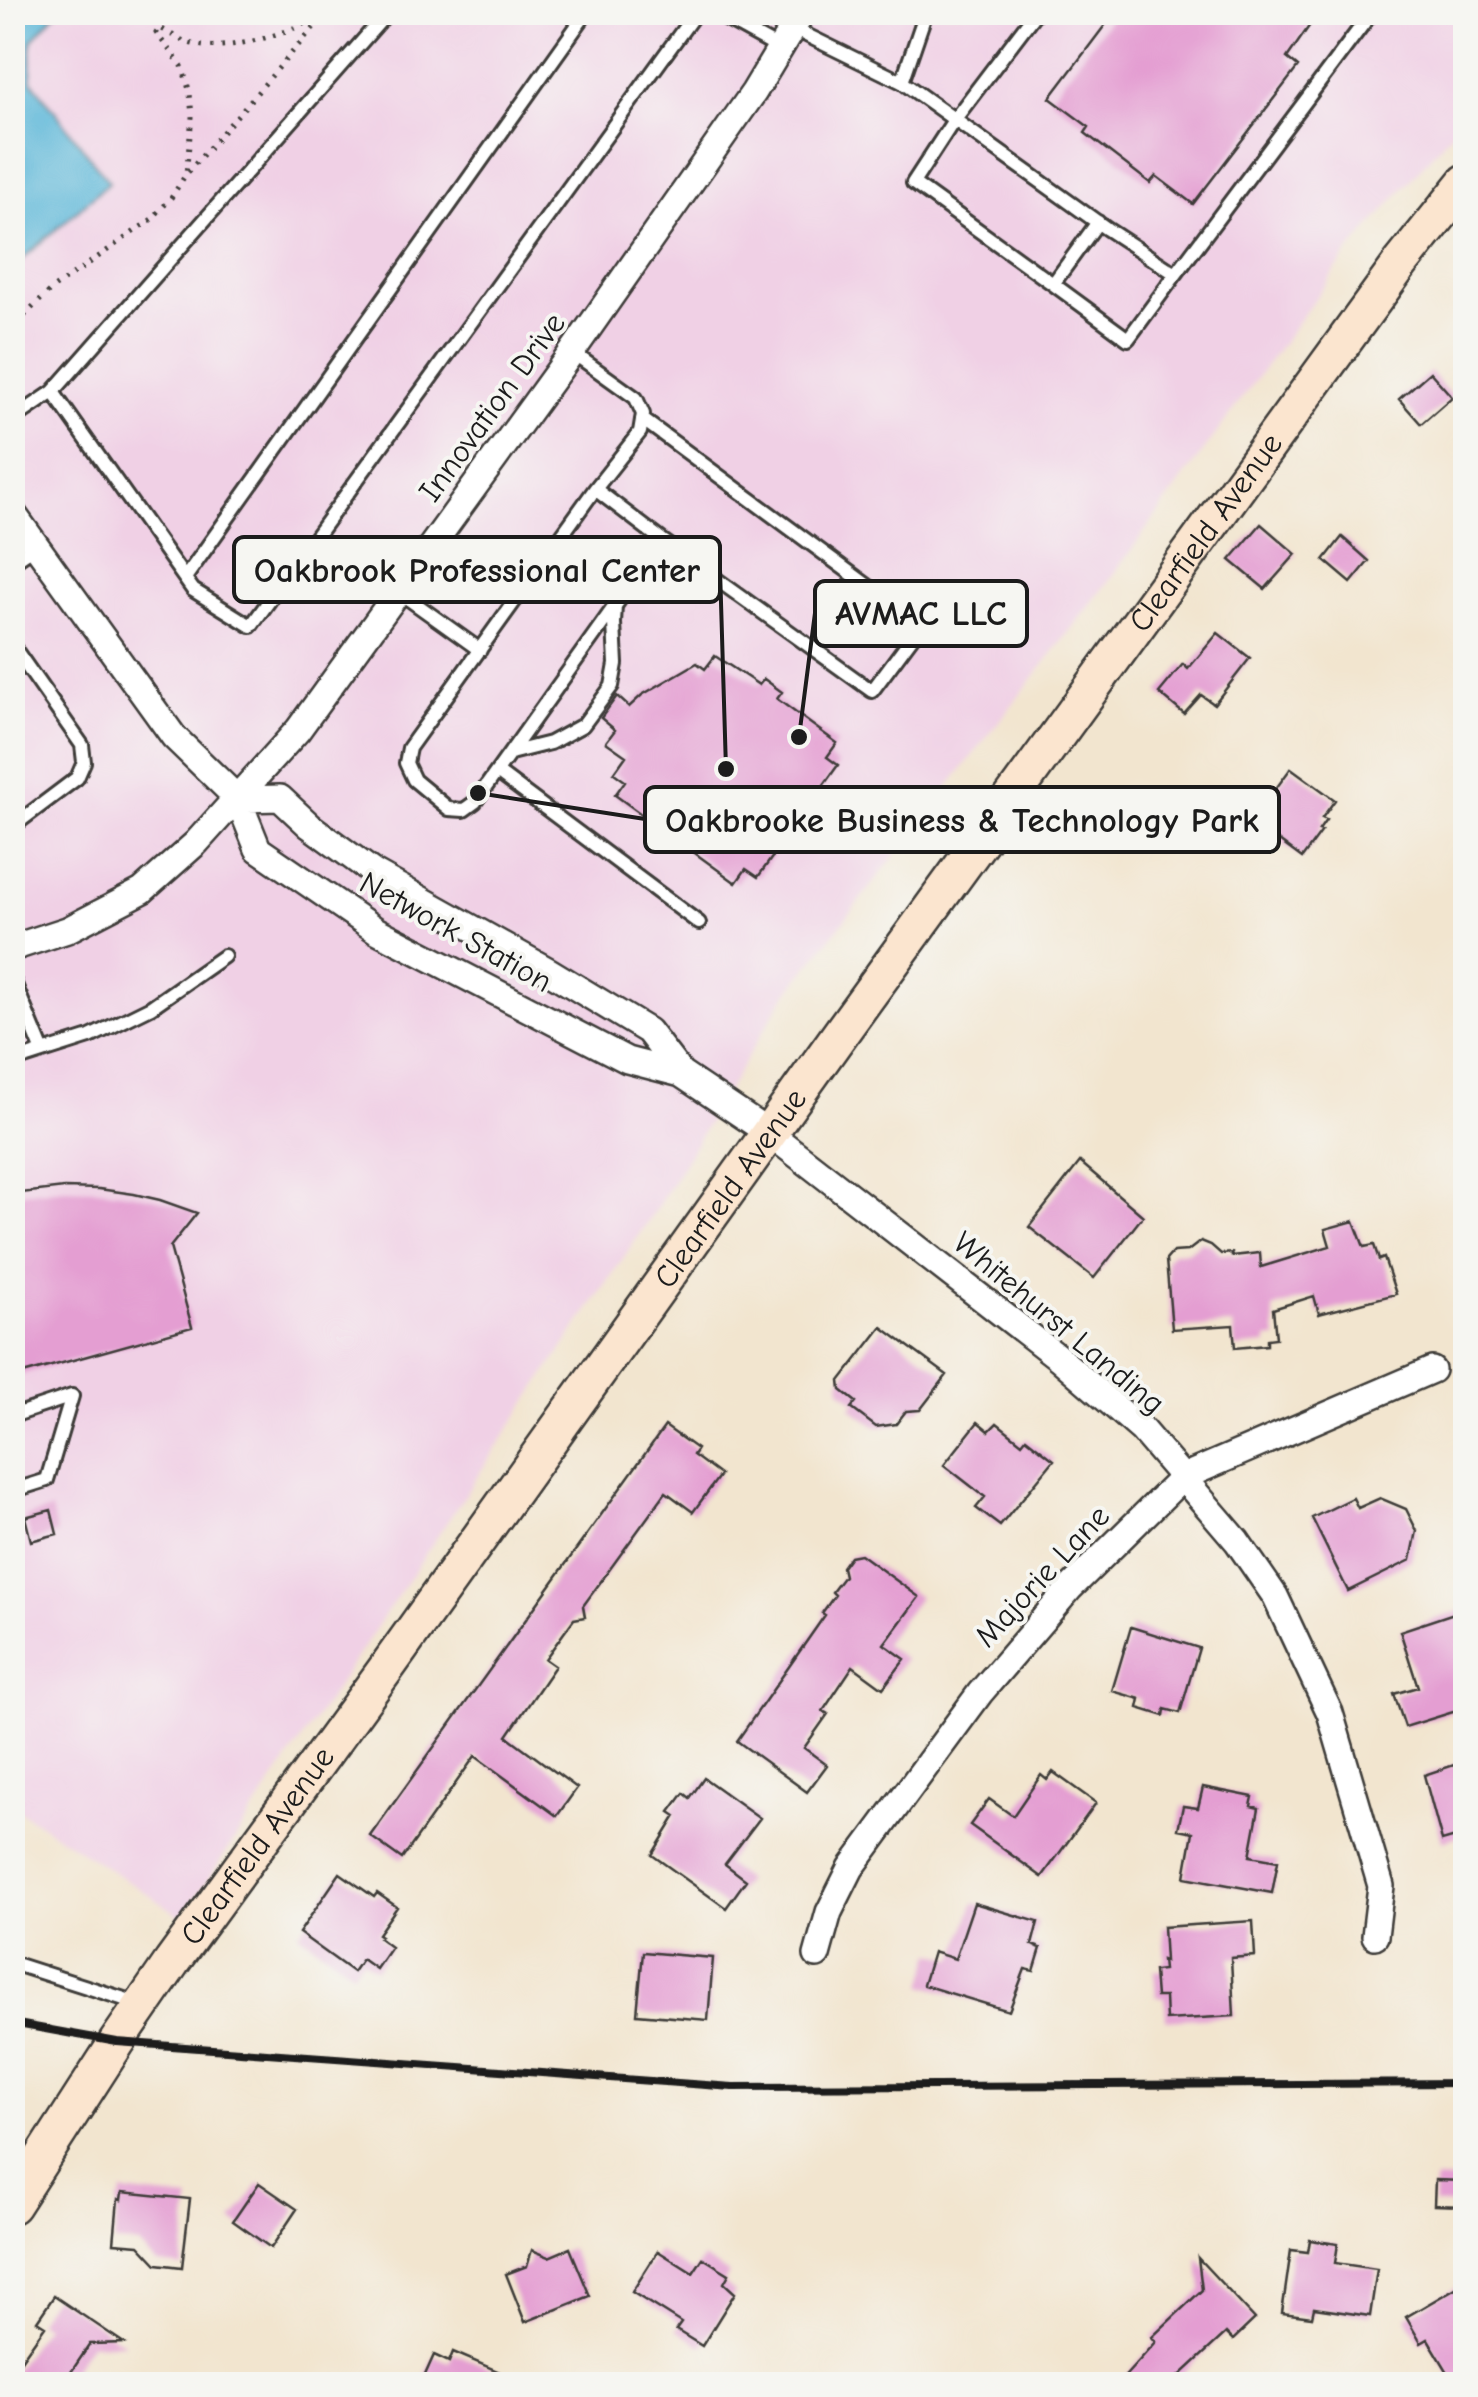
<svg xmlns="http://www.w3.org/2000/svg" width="1478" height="2397" font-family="'Comic Neue',sans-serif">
<rect width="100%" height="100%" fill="#f6f6f2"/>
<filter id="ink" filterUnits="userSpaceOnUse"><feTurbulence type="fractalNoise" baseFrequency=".01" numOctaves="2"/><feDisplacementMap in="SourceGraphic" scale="20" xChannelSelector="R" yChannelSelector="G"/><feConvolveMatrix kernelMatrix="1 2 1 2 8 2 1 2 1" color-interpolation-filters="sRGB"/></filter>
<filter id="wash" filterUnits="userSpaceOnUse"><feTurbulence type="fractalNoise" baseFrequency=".0048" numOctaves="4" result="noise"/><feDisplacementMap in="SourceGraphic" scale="40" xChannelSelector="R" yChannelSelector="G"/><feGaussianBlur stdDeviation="2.25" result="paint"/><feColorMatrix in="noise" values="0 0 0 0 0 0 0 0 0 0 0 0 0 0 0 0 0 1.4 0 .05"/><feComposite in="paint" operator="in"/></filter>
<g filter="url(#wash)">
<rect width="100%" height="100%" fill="#f2e5cf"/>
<path fill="#f0d0e5" d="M 12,13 L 1465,13 L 1465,116 L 1349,252 L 1107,583 L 780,1003 L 656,1209 L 183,1917 L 13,1807 Z"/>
<path fill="#5ab6d8" stroke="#3b697a" stroke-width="2.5" d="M 13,12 L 56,13 L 31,42 L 32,81 L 109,182 L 13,268 Z"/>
<g id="blocks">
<path fill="#e49ed2" d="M 1115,12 L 1319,12 L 1287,58 L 1298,67 L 1193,204 L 1156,176 L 1150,183 L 1085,133 L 1089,127 L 1050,98 Z
M 1430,372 L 1452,397 L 1421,424 L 1399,399 Z
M 1261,524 L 1296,554 L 1265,589 L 1230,560 Z
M 1342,537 L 1369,561 L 1351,583 L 1324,560 Z
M 1218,633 L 1250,658 L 1214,704 L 1201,695 L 1184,714 L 1159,693 L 1183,664 L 1188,669 Z
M 715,656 L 759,685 L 764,679 L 782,692 L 777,699 L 837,743 L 827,757 L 838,765 L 758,877 L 746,869 L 736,883 L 615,795 L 625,781 L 614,773 L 626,756 L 606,742 L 615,730 L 601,718 L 617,696 L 629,707 L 642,695 L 697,663 L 705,669 Z
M 1291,768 L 1335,800 L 1322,818 L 1326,820 L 1319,830 L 1322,831 L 1302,858 L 1252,821 Z
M 1080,1162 L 1143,1216 L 1094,1278 L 1029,1227 Z
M 64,1188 L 99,1189 L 134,1194 L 160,1200 L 197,1213 L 170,1247 L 192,1327 L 12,1377 L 12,1194 Z
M 1354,1221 L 1364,1247 L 1374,1245 L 1379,1260 L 1384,1258 L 1396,1294 L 1319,1314 L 1314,1296 L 1273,1309 L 1276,1338 L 1267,1339 L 1267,1345 L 1235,1348 L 1233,1325 L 1172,1329 L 1166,1260 L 1173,1252 L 1188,1251 L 1201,1241 L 1211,1245 L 1221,1254 L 1232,1253 L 1232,1256 L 1260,1253 L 1261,1267 L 1330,1246 L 1325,1229 Z
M 882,1327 L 947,1375 L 920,1410 L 906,1411 L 896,1424 L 876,1427 L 851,1408 L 856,1402 L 841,1390 L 840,1381 Z
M 978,1422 L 989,1431 L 997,1423 L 1022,1443 L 1026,1438 L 1054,1460 L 1000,1526 L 976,1508 L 985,1497 L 944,1465 Z
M 665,1426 L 697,1449 L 693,1455 L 720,1475 L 693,1512 L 666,1492 L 583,1606 L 585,1617 L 574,1619 L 545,1659 L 555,1666 L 507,1736 L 577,1788 L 557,1816 L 475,1756 L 402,1859 L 370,1836 Z
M 1353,1498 L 1358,1508 L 1380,1498 L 1406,1509 L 1417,1531 L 1411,1560 L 1348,1591 L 1312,1518 Z
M 51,1510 L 57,1534 L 31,1541 L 25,1517 Z
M 860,1554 L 919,1597 L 884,1644 L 905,1659 L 883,1688 L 853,1666 L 823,1711 L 828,1714 L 804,1748 L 827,1765 L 807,1792 L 737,1741 L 825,1615 L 822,1613 L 835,1595 L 832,1592 L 844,1576 L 842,1567 L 850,1556 Z
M 1466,1609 L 1466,1708 L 1405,1727 L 1394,1694 L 1418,1687 L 1400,1631 Z
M 1131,1627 L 1199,1648 L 1180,1713 L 1165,1709 L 1164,1716 L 1138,1708 L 1140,1699 L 1112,1691 Z
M 1466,1761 L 1466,1834 L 1442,1841 L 1424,1775 Z
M 1053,1772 L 1096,1803 L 1042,1877 L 970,1825 L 989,1799 L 1013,1816 L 1041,1775 L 1047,1780 Z
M 704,1778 L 760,1818 L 725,1864 L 746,1880 L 726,1908 L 652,1855 L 676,1816 L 670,1812 L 684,1793 L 690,1798 Z
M 1203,1787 L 1253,1797 L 1251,1806 L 1259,1808 L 1250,1856 L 1278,1861 L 1272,1893 L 1185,1877 L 1193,1832 L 1178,1829 L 1183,1806 L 1198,1808 Z
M 340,1873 L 374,1897 L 377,1893 L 397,1907 L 378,1934 L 381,1936 L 379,1938 L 391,1947 L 376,1969 L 362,1959 L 353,1972 L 299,1933 Z
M 974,1903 L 1038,1922 L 1032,1945 L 1041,1948 L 1034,1971 L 1025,1969 L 1009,2011 L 923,1985 L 933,1952 L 955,1959 Z
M 1253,1921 L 1255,1956 L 1231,1958 L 1234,2016 L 1166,2020 L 1165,1997 L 1156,1997 L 1154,1971 L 1163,1970 L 1162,1960 L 1165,1961 L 1163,1927 Z
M 643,1952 L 713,1958 L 708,2020 L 637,2014 Z
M 1435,2180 L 1464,2181 L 1463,2206 L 1434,2205 Z
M 259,2183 L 297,2209 L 271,2248 L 233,2221 Z
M 122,2192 L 190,2199 L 182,2267 L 157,2264 L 139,2245 L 114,2243 L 118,2199 L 121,2200 Z
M 1310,2240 L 1338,2244 L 1335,2263 L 1377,2269 L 1370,2316 L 1314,2308 L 1312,2317 L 1282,2313 L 1291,2250 L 1308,2252 Z
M 570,2248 L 590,2296 L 525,2322 L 506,2274 L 527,2266 L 532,2250 L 549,2257 Z
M 658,2251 L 693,2273 L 703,2258 L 729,2274 L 724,2283 L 735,2293 L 702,2346 L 676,2330 L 681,2323 L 632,2292 Z
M 1198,2258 L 1255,2319 L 1233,2340 L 1226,2333 L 1171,2384 L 1118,2384 L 1156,2342 L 1152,2337 L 1202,2290 Z
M 1466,2282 L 1466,2384 L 1455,2384 L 1428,2339 L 1421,2343 L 1406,2317 Z
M 54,2296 L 124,2343 L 90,2344 L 63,2384 L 29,2384 L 12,2373 L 45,2326 L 37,2321 Z
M 453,2352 L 528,2384 L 421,2384 L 434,2355 L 449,2362 Z"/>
</g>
</g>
<g filter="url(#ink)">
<use href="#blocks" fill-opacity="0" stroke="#3c3a37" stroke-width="2.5"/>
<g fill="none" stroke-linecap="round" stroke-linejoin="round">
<defs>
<path id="lane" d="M 713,12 L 780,49
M 1036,12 L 954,120 L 913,183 L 1053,284
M 792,28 L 902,82 L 1107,229 L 1176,274 L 1372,12
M 902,82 L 926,12
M 1098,222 L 1053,284 L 1128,339 L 1176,274
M 572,352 L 636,398 L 643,414 L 640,432 L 595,489 L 662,540 L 872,691 L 921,625 L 642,419
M 53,392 L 193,590 L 251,626 L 696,12
M 12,420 L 53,392 L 388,12
M 595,489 L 409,748 L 406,763 L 414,780 L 449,809 L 464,810 L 475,802 L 662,540
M 12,562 L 37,545
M 185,578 L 587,12
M 399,592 L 480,650
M 12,645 L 82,745 L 84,762 L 77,778 L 12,827
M 510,753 L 550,743 L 583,725 L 612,686 L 616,664 L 614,623 L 615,606
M 497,772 L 699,923
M 12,977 L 43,1052 L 90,1037 L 151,1007 L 224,956
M 12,1062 L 43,1052
M 12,1416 L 72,1396 L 47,1480 L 12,1491
M 12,1963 L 140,2004"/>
<path id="street" d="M 12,512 L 174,737 L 238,799
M 12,948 L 67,930 L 142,891 L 196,843 L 298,730 L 572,352 L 754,92 L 802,12
M 681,1074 L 627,1060 L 376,930 L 258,849 L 238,799 L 280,798 L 310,826 L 374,873 L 549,971 L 648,1031 L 681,1074 L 769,1133 L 1059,1358 L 1142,1430 L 1237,1541 L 1275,1596 L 1330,1713 L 1381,1886 L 1375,1936
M 817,1955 L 829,1912 L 851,1868 L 980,1693 L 1070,1588 L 1183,1477 L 1432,1370"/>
<g id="secondary">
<path id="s1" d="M 12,2205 L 117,2042 L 172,1962 L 385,1670 L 845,1027 L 1401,263 L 1466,182"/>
</g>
</defs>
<use href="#lane" stroke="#3c3a37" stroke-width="18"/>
<use href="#street" stroke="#3c3a37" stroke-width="30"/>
<use href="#secondary" stroke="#3c3a37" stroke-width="40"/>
<path stroke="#3c3a37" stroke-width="5" stroke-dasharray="2.5 8" stroke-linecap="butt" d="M 188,172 L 322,18
M 12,333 L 26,314 L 51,290 L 152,219 L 171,198 L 186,174 L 192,117 L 190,93 L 182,66 L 156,33 L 160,28 C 172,34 183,43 197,45 C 230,52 298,31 327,12
M 12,2114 L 29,2120"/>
<use href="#lane" stroke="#fff" stroke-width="12"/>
<use href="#street" stroke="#fff" stroke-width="25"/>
<use href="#secondary" stroke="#fbe5cf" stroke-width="35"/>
<path stroke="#1c1c1c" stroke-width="8" d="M 12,2023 L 117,2042 L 733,2087 L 1466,2083"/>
</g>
</g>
<g text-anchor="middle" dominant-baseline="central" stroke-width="8" stroke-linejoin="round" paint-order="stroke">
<g font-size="32" fill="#1c1c1c" stroke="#f6f6f2">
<text transform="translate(492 407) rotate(-54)">Innovation Drive</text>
<text stroke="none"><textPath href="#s1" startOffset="2055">Clearfield Avenue</textPath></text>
<text transform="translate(456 932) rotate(29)">Network Station</text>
<text stroke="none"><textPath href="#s1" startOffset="1245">Clearfield Avenue</textPath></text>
<text transform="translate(1059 1323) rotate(40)">Whitehurst Landing</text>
<text transform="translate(1042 1576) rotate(-47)">Majorie Lane</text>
<text stroke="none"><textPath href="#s1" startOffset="435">Clearfield Avenue</textPath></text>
</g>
</g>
<path fill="none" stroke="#1c1c1c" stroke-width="4" d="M726 769L720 569M799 737L815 613M478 793L645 819"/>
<g fill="#1c1c1c" stroke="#f6f6f2" stroke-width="4">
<circle cx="726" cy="769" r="10"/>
<circle cx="799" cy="737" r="10"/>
<circle cx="478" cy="793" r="10"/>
</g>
<g fill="#f6f6f2" stroke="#1c1c1c" stroke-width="4">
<rect x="234" y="537" width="486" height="65" rx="10"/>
<rect x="815" y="581" width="212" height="65" rx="10"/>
<rect x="645" y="787" width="634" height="65" rx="10"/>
</g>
<g font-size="35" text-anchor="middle" font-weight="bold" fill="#1c1c1c">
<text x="477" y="582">Oakbrook Professional Center</text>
<text x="921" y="625">AVMAC LLC</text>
<text x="962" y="832">Oakbrooke Business &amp; Technology Park</text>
</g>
<rect width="1478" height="2397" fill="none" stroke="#f6f6f2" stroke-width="50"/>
</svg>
